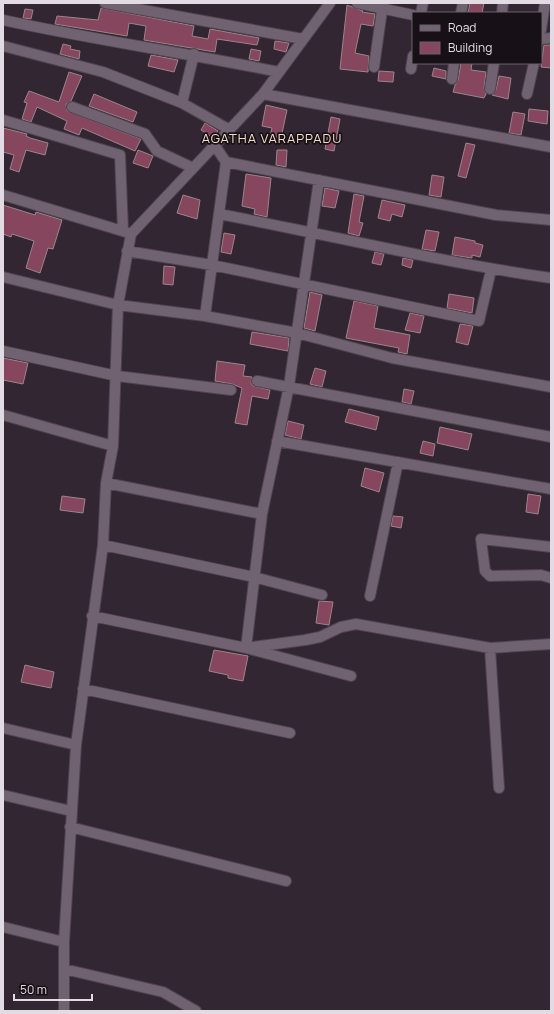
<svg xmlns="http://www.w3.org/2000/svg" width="554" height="1014" font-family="Manrope,sans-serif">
<rect width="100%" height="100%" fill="#322633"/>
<path fill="#85465e" stroke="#9b858c" d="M 470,3 L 484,3 L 482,13 L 468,13 Z
M 347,5 L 363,11 L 362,12 L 375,14 L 373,26 L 361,24 L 355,53 L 369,56 L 368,72 L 340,69 Z
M 101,8 L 194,26 L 192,36 L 208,39 L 210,29 L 259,38 L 257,45 L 217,39 L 215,52 L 144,40 L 146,26 L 129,23 L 127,36 L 55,24 L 57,16 L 98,20 Z
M 25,9 L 33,10 L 31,19 L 23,18 Z
M 275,41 L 289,43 L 286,52 L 274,49 Z
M 63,44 L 71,46 L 70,49 L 80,51 L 79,59 L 60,54 Z
M 544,45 L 551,45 L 551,68 L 541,67 Z
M 251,49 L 261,51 L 259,61 L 249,59 Z
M 151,55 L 178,60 L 174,72 L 148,66 Z
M 461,63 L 472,63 L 471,70 L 486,72 L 484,88 L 486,94 L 484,98 L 453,92 L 455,85 L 458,80 Z
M 434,68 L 446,71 L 446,79 L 432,76 Z
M 379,71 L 394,72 L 393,82 L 378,81 Z
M 69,72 L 82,76 L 71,101 L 66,104 L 67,111 L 141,139 L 135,151 L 82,128 L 79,135 L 64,129 L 67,121 L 37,107 L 31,122 L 22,119 L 27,103 L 24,102 L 29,91 L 59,102 Z
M 499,76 L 511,78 L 508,99 L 492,95 L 496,90 Z
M 94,94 L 137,112 L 133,122 L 89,106 Z
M 266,105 L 287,110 L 281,138 L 270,136 L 272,128 L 262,126 Z
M 529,109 L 548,111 L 547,124 L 528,121 Z
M 513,112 L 525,114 L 521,135 L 509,133 Z
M 331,117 L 340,119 L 334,151 L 325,149 Z
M 205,123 L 218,131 L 213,138 L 201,130 Z
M 3,128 L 27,134 L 26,136 L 30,138 L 48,143 L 45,155 L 26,150 L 19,172 L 10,169 L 14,155 L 3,152 Z
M 466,143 L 475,145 L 466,178 L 458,176 Z
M 138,150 L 153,156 L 148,168 L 133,163 Z
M 277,150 L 287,150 L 286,167 L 276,165 Z
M 246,174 L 271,178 L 267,217 L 254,214 L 255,209 L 242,206 Z
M 432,175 L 444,177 L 441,197 L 429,195 Z
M 325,188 L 339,191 L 335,208 L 322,206 Z
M 354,194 L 364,196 L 359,222 L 363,223 L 359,236 L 348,233 Z
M 183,195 L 200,200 L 197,219 L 177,213 Z
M 382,200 L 405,205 L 402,217 L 392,214 L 390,221 L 378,218 Z
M 3,205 L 35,215 L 36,212 L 62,220 L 53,249 L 48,248 L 40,273 L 26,268 L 34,241 L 12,234 L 11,237 L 3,234 Z
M 426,230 L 439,232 L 435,251 L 422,249 Z
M 224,233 L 235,235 L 231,254 L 221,252 Z
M 455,237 L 475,241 L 475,243 L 483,245 L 480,257 L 472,255 L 472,258 L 452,255 Z
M 375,252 L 384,254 L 381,265 L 372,263 Z
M 403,258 L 413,260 L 411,268 L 402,265 Z
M 164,266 L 175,267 L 173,285 L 163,284 Z
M 310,292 L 322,295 L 315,331 L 304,328 Z
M 449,294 L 474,298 L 472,313 L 447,308 Z
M 354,301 L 378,306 L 374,328 L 410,335 L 407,354 L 398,352 L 399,348 L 346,338 Z
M 410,313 L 424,316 L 420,333 L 405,330 Z
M 460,324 L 473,326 L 468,345 L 456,342 Z
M 252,332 L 289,338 L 288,351 L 250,344 Z
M 3,358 L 28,363 L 23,384 L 3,380 Z
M 217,361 L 245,365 L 243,376 L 252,377 L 251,383 L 253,386 L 270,390 L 268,399 L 252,396 L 247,425 L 235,423 L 242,388 L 232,384 L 215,381 Z
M 315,368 L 326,371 L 322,387 L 310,384 Z
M 404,389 L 414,391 L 411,404 L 402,402 Z
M 349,409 L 379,417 L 376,430 L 345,422 Z
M 288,421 L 304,425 L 301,439 L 285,435 Z
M 440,427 L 472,434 L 468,450 L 437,443 Z
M 423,441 L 435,444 L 433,456 L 420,453 Z
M 365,468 L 384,473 L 379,492 L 361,486 Z
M 528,494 L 541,496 L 538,514 L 526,512 Z
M 62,496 L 85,499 L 83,513 L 60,510 Z
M 393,516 L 403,517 L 401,528 L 391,526 Z
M 319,601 L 333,602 L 329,625 L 316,623 Z
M 214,650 L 248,656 L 243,681 L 228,678 L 228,675 L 209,671 Z
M 25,665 L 54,672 L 51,688 L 21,682 Z"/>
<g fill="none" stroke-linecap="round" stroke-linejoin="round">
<defs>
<path id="minor" d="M 105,3 L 303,39
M 357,3 L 413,15
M 421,13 L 423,3
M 461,13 L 463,3
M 502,13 L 503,3
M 3,20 C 94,40 187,53 279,72
M 541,30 L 545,3
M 541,39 L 551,38
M 3,46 L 103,72 L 182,103 L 230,130
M 374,67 L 383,3
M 411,69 L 413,56
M 452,79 L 454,63
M 490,89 L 494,63
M 263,94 L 551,147
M 527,94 L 534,63
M 182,103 L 194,54
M 72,107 L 145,134 L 157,151 L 193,168
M 3,120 L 120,155 L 123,231
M 226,162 L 496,215 L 551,220
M 3,195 L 129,233
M 219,214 C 330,235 439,262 551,278
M 127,251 L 212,265 L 479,321 L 491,270
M 3,277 L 118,305 L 205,316 L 297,333 L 392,358 L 551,387
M 205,316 L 226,162 L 215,146
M 3,351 L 117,376 L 231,390
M 257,381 L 551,437
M 3,415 L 113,446
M 277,441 L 551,489
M 106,483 L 262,514
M 103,545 L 254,577 L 322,595
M 551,547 L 481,539 L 485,571 L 490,576 L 541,575 L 551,578
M 370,596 L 398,462
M 92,616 L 246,648 L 351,676
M 246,648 L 262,514 L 289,386 L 319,180
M 246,648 L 305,640 L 320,637 L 341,627 L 356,624 L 490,648 L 551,644
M 490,648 L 499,788
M 83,689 L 290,733
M 3,728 L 76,745
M 3,795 L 71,811
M 70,827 L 286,881
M 3,927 L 64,942
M 64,969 L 163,992 L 196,1011
M 64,1011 L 64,942 L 76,745 L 103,545 L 106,483 L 113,446 L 118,305 L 131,234 L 263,94 L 330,3"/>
</defs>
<use href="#minor" stroke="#4e444e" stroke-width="12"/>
<use href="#minor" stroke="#706270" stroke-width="10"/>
</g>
<g text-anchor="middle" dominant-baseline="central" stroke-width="3.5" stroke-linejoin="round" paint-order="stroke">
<g font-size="13" letter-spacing="1" fill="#f6dec8" stroke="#171117">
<text x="272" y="138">AGATHA VARAPPADU</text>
</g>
</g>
<rect width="554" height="1014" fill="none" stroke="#e3dbe3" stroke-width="8"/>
<rect x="412" y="12" width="130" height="52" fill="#171117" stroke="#696269"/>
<rect x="420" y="25" width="20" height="6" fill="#706270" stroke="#696269"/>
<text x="448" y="32" font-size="12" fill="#e3dbe3">Road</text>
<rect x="420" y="42" width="20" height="12" fill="#85465e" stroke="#696269"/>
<text x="448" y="52" font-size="12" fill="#e3dbe3">Building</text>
<path d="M14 994v6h78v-6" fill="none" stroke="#e3dbe3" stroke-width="2"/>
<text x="20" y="994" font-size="12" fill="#e3dbe3" stroke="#171117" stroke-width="3" paint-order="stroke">50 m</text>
</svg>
